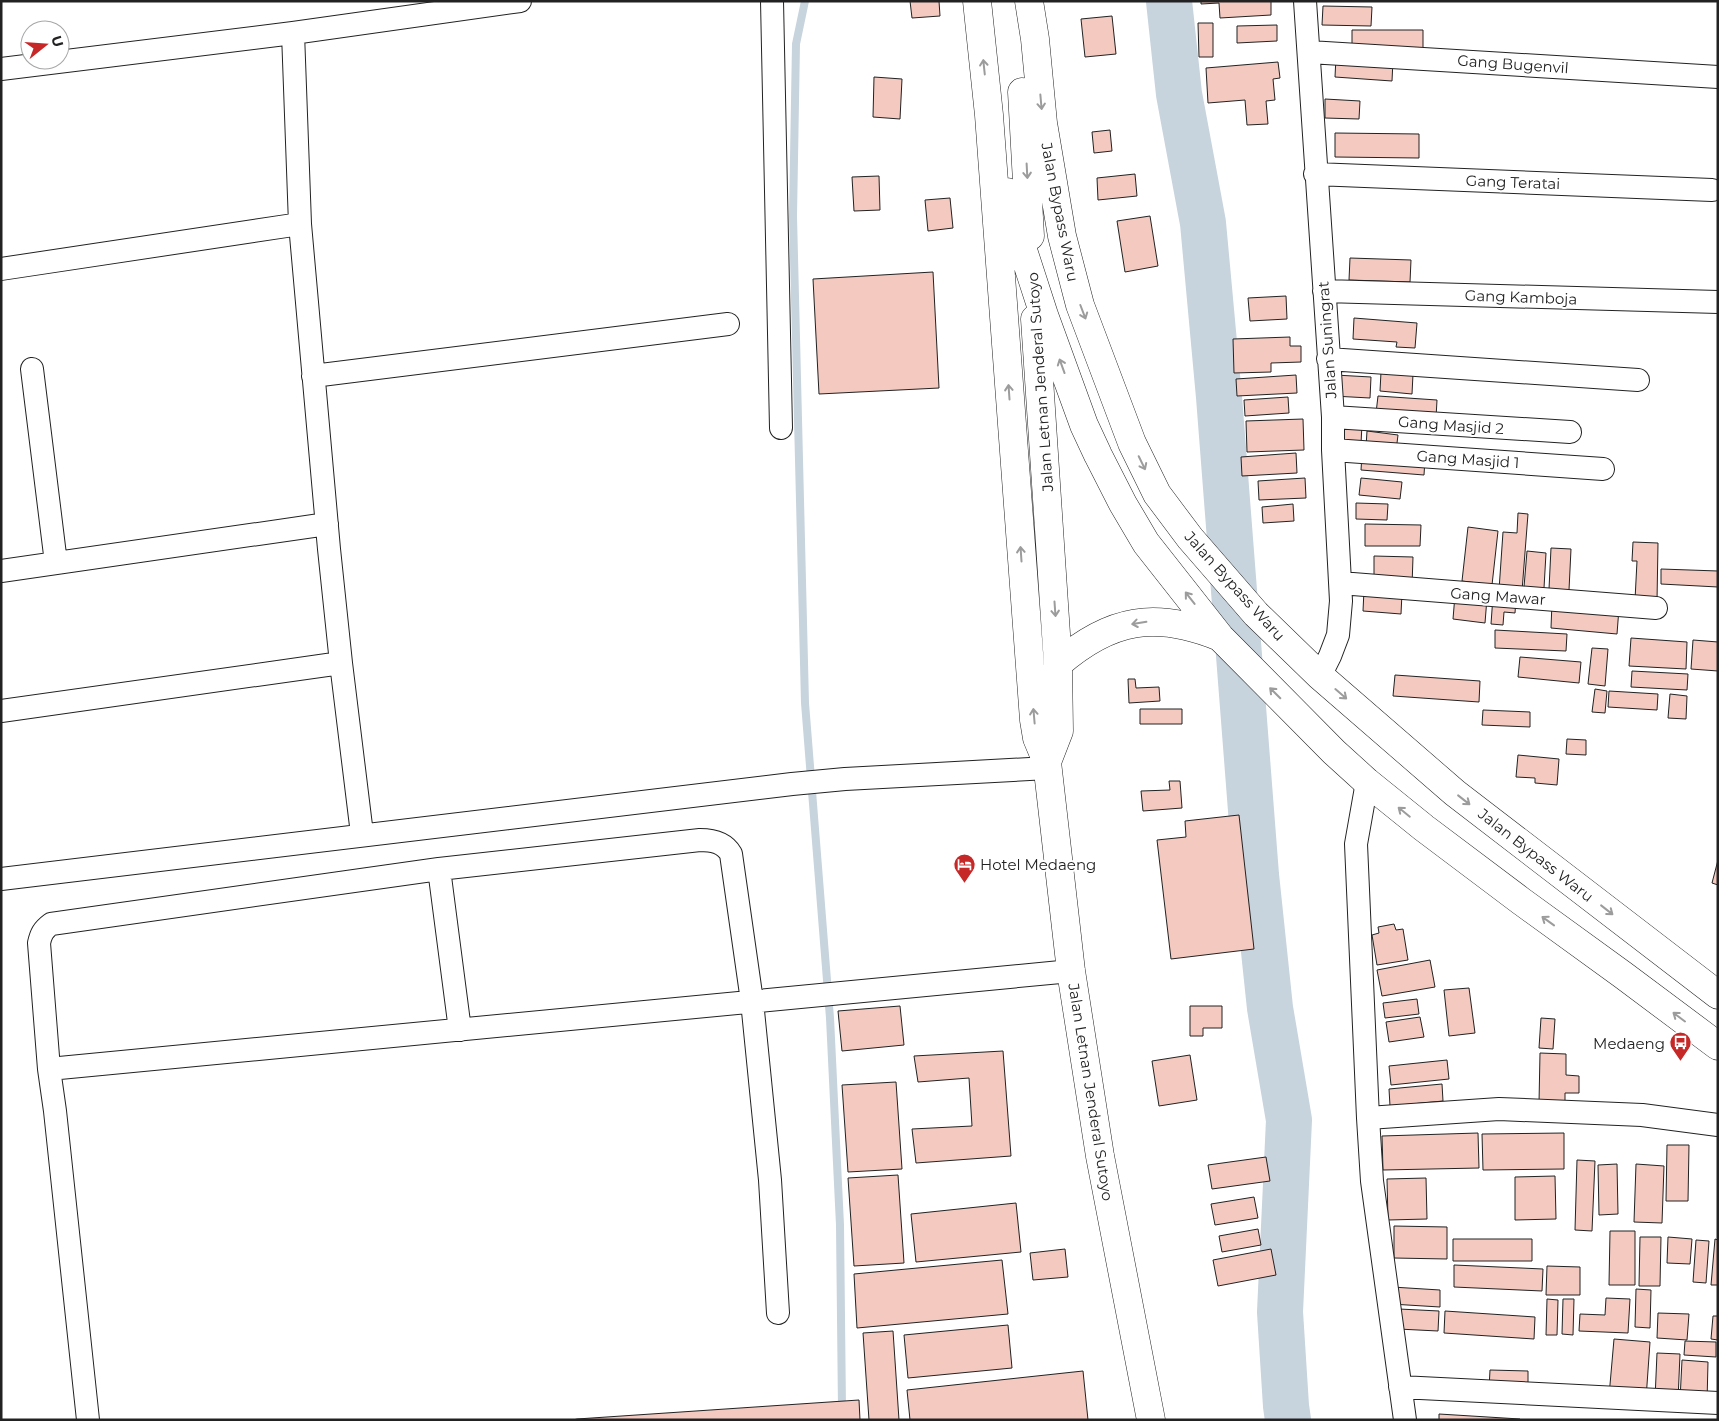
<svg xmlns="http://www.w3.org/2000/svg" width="1719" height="1421" font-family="Montserrat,sans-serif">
<rect width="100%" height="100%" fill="#fff"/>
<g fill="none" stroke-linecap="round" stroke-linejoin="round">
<path stroke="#c7d3dd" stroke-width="8" d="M 805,1 L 796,44 L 793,216 L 805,703 L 830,1018 L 840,1225 L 842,1409"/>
<path stroke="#c7d3dd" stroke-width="46" d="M 1169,1 L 1179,94 L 1203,223 L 1219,397 L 1256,875 L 1270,1008 L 1289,1120 L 1280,1312 L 1286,1406 L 1288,1420"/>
</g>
<path fill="#f3c9c0" stroke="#222" d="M 910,1 L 939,1 L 940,16 L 912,18 Z
M 1201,1 L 1271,1 L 1271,15 L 1220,18 L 1219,3 L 1201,4 Z
M 1323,6 L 1372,7 L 1371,26 L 1322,25 Z
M 1112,16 L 1116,54 L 1085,57 L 1081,19 Z
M 1198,23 L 1213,23 L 1213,57 L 1199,57 Z
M 1277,25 L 1277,41 L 1237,43 L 1237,26 Z
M 1352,30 L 1423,30 L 1423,50 L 1352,50 Z
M 1336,57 L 1393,60 L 1392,81 L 1335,77 Z
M 1278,62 L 1280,78 L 1273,79 L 1275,100 L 1266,101 L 1268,124 L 1247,125 L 1245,100 L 1208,103 L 1206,68 Z
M 874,77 L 902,79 L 900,119 L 873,117 Z
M 1325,99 L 1360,101 L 1359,119 L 1325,118 Z
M 1110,130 L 1112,151 L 1094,153 L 1092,132 Z
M 1335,133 L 1419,134 L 1419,158 L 1335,157 Z
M 1135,174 L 1137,196 L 1098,200 L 1097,178 Z
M 879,176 L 880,210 L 854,211 L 852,177 Z
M 950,198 L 953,228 L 928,231 L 925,200 Z
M 1150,216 L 1158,266 L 1125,272 L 1117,221 Z
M 1350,258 L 1411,260 L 1410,282 L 1349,280 Z
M 933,272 L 939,388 L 819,394 L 813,279 Z
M 1286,296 L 1287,319 L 1250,321 L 1248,298 Z
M 1354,318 L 1417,323 L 1415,348 L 1396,347 L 1397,342 L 1353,339 Z
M 1290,337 L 1290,346 L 1301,346 L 1301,362 L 1271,363 L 1271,372 L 1234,373 L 1233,339 Z
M 1381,372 L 1413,374 L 1412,394 L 1380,391 Z
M 1296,375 L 1297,393 L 1237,396 L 1236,379 Z
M 1335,375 L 1371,377 L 1370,398 L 1333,396 Z
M 1378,396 L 1437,400 L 1436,418 L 1376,413 Z
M 1288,397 L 1289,413 L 1245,416 L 1244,400 Z
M 1303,419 L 1304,450 L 1247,452 L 1246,421 Z
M 1338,423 L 1362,424 L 1361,444 L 1336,442 Z
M 1367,431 L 1398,435 L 1396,451 L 1366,447 Z
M 1296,453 L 1297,473 L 1242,476 L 1241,457 Z
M 1362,454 L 1425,459 L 1424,475 L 1361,470 Z
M 1305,478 L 1306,498 L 1259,500 L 1258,481 Z
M 1361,478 L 1402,482 L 1400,499 L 1359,495 Z
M 1356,503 L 1388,504 L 1387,520 L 1356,519 Z
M 1293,504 L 1294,521 L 1263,523 L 1262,507 Z
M 1518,513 L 1528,514 L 1522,591 L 1499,590 L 1503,532 L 1517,533 Z
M 1365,524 L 1421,525 L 1420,546 L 1365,546 Z
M 1468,527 L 1498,531 L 1492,585 L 1462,581 Z
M 1633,542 L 1658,543 L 1657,601 L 1635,600 L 1637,561 L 1632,561 Z
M 1551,548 L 1571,549 L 1569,590 L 1549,589 Z
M 1527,551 L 1546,553 L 1544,588 L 1524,587 Z
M 1374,556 L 1413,557 L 1412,586 L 1374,585 Z
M 1661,569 L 1718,571 L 1718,587 L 1661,584 Z
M 1364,590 L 1402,593 L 1401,614 L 1363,611 Z
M 1455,595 L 1487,598 L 1485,623 L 1453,619 Z
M 1493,596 L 1516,599 L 1515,613 L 1504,612 L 1503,625 L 1491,624 Z
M 1552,602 L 1619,608 L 1617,634 L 1551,628 Z
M 1495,630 L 1567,634 L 1566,651 L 1495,648 Z
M 1631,638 L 1687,642 L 1686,669 L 1629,666 Z
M 1693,640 L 1718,642 L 1718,671 L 1691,669 Z
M 1592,648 L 1608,649 L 1605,686 L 1588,684 Z
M 1520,657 L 1581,662 L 1579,683 L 1518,677 Z
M 1632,671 L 1688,674 L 1687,690 L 1631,687 Z
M 1395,675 L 1480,681 L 1479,702 L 1393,696 Z
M 1128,679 L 1135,679 L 1136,688 L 1159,687 L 1160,701 L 1129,703 Z
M 1595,689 L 1607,691 L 1605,713 L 1592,712 Z
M 1609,691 L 1658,694 L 1657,710 L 1608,707 Z
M 1670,694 L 1687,696 L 1686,719 L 1668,718 Z
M 1140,709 L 1182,709 L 1182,724 L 1140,724 Z
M 1483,710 L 1530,712 L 1530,727 L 1482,725 Z
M 1567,739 L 1586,740 L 1586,755 L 1566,754 Z
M 1518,755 L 1559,759 L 1557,785 L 1535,783 L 1535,778 L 1516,777 Z
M 1169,781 L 1180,781 L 1182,808 L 1143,811 L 1141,791 L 1170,790 Z
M 1239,815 L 1254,949 L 1171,959 L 1157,840 L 1186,837 L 1185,821 Z
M 1718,860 L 1718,885 L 1712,883 Z
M 1394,924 L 1396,930 L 1403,929 L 1408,960 L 1377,965 L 1372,935 L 1379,933 L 1378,927 Z
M 1430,960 L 1435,987 L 1382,996 L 1377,970 Z
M 1469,988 L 1475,1033 L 1449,1036 L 1444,990 Z
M 1417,999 L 1419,1014 L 1385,1018 L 1383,1003 Z
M 900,1006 L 904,1045 L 842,1051 L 838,1011 Z
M 1190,1006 L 1222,1006 L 1222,1028 L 1203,1028 L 1203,1036 L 1190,1036 Z
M 1420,1017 L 1424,1037 L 1389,1042 L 1386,1022 Z
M 1541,1018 L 1555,1019 L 1553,1049 L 1539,1048 Z
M 1003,1051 L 1011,1156 L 916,1163 L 912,1129 L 972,1126 L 969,1078 L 918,1082 L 914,1056 Z
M 1540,1053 L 1566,1054 L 1566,1075 L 1579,1076 L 1579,1093 L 1565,1093 L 1565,1103 L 1539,1103 Z
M 1190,1055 L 1197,1100 L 1159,1106 L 1152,1061 Z
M 1447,1060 L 1449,1079 L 1391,1085 L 1389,1066 Z
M 896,1082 L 902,1169 L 848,1172 L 842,1085 Z
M 1442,1084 L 1443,1101 L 1390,1106 L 1389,1089 Z
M 1478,1133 L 1479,1168 L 1383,1170 L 1382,1136 Z
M 1564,1133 L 1564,1169 L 1483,1170 L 1482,1134 Z
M 1667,1145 L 1689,1145 L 1688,1201 L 1666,1201 Z
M 1266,1157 L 1270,1181 L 1212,1189 L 1208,1165 Z
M 1577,1160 L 1595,1161 L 1592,1231 L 1575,1230 Z
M 1617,1164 L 1618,1214 L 1599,1215 L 1598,1165 Z
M 1636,1164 L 1664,1166 L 1662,1223 L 1634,1222 Z
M 898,1175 L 904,1263 L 854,1266 L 848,1178 Z
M 1555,1176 L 1556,1219 L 1515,1220 L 1515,1177 Z
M 1426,1178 L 1427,1219 L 1388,1220 L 1387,1179 Z
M 1254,1197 L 1258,1218 L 1215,1225 L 1211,1204 Z
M 1016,1203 L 1021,1252 L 916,1262 L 911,1214 Z
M 1394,1226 L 1447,1227 L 1447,1259 L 1394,1258 Z
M 1258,1229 L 1261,1245 L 1222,1252 L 1219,1236 Z
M 1610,1231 L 1635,1231 L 1635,1285 L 1609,1285 Z
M 1640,1237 L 1661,1237 L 1660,1286 L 1639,1286 Z
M 1668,1237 L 1692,1239 L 1690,1264 L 1667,1263 Z
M 1453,1239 L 1532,1239 L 1532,1261 L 1453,1261 Z
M 1715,1239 L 1718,1240 L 1718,1285 L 1711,1285 Z
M 1696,1240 L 1709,1241 L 1706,1283 L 1693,1282 Z
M 1065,1249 L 1068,1277 L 1033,1280 L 1030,1253 Z
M 1271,1249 L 1276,1275 L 1218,1286 L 1213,1260 Z
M 1002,1260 L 1008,1314 L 857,1328 L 854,1274 Z
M 1454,1265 L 1543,1269 L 1542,1291 L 1454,1287 Z
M 1547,1266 L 1580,1267 L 1580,1295 L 1546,1295 Z
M 1392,1287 L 1440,1290 L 1440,1307 L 1391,1304 Z
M 1636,1289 L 1651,1290 L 1650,1328 L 1635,1327 Z
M 1606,1298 L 1630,1299 L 1628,1333 L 1579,1331 L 1580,1314 L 1605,1315 Z
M 1547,1299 L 1558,1300 L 1557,1335 L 1546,1335 Z
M 1563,1299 L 1574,1299 L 1573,1335 L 1562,1334 Z
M 1399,1309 L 1439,1311 L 1438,1331 L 1398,1329 Z
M 1445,1311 L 1535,1317 L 1534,1339 L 1444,1333 Z
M 1658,1313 L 1689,1314 L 1687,1340 L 1657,1338 Z
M 1713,1316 L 1718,1316 L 1718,1340 L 1711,1339 Z
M 1008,1325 L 1012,1368 L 908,1378 L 904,1335 Z
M 893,1331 L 899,1420 L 869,1420 L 863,1333 Z
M 1614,1339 L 1650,1342 L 1646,1399 L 1609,1396 Z
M 1685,1341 L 1716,1342 L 1716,1357 L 1684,1355 Z
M 1657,1353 L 1680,1354 L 1678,1400 L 1655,1399 Z
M 1682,1360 L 1708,1362 L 1707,1402 L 1680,1400 Z
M 1490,1370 L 1528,1371 L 1528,1392 L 1489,1389 Z
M 1083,1371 L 1088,1420 L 910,1420 L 907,1390 Z
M 859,1400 L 860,1420 L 573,1420 L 577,1419 Z
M 1439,1414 L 1520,1419 L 1520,1420 L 1439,1420 Z"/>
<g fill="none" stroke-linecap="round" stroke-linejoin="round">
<defs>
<path id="street" d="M 772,1 L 781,428
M 1305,1 L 1333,417 L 1333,450 L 1341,601 L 1338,635 L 1330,656 L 1320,676
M 293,33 L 300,224 L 329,549 L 341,663 L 362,834
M 1309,52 L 1718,77
M 1,69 L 293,33 L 520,1
M 1315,174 L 1712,190
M 1,269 L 300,224
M 1324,291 L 1718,302
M 1328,359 L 1638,380
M 32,369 L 56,563
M 313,376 L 728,324
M 1333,417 L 1570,432
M 1333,450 L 1603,469
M 1,571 L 327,524
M 1340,583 L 1656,608
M 1,711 L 341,663
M 1367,782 L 1356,844 L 1368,1118 L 1372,1181 L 1405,1420
M 439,869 L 460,1030
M 1,879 L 792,784 L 845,779 L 1048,768
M 49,1069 L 1071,971
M 1368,1118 L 1499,1109 L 1642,1115 L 1718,1125
M 1400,1387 L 1718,1403
M 88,1420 L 55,1111 L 49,1069 L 39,943 C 41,934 43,930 51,924 L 439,869 L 700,840 C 712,840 724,842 731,854 L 752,1001 L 770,1180 L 778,1313"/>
<path id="highway" d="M 977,1 L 989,115 L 1034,720 L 1037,738 L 1047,762 L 1071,971 L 1100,1156 L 1151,1420
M 1029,1 L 1035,39 L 1043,123 L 1062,236 L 1080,305 L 1132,443 L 1157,494 L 1190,538 L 1256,614 L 1320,676 L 1455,793 L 1718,995
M 1022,92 L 1030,236
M 1007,192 L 1021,244 L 1044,315 L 1084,425 L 1098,455 L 1123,504 L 1146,543 L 1220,637 L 1334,752 L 1367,782 L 1424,828 L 1521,901 L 1623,975 L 1718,1046
M 1035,319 L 1058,664 L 1059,731 L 1047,762
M 1058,664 C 1111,618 1156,611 1220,637"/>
</defs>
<use href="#street" stroke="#222" stroke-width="24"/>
<use href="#highway" stroke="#222" stroke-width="29"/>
<use href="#street" stroke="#fff" stroke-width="22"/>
<use href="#highway" stroke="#fff" stroke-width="28"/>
</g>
<defs><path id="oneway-shaft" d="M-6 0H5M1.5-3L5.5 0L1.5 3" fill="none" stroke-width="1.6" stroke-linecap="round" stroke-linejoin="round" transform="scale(1.25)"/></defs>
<g stroke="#9c9c9c">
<use href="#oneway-shaft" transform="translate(984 67) rotate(-96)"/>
<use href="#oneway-shaft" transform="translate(1041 102) rotate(85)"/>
<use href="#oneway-shaft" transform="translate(1027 171) rotate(87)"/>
<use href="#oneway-shaft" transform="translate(1083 312) rotate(69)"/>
<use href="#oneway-shaft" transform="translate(1062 366) rotate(-110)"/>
<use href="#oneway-shaft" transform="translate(1009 392) rotate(-94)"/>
<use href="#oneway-shaft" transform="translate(1142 463) rotate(64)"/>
<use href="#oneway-shaft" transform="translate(1021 554) rotate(-94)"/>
<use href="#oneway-shaft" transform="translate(1190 598) rotate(-128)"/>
<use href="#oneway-shaft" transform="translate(1055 609) rotate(86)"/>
<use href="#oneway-shaft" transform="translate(1139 623) rotate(171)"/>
<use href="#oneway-shaft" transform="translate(1275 693) rotate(-135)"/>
<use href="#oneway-shaft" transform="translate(1341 694) rotate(41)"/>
<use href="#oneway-shaft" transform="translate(1034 716) rotate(-95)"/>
<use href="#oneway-shaft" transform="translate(1464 800) rotate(38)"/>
<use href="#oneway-shaft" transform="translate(1404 812) rotate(-141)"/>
<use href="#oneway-shaft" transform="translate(1607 910) rotate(38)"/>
<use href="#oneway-shaft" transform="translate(1548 921) rotate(-144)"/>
<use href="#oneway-shaft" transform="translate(1679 1017) rotate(-143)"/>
</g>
<defs>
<symbol id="hotel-pin" viewBox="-11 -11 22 30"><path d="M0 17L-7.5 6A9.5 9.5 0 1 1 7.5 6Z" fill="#c62828" stroke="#fff"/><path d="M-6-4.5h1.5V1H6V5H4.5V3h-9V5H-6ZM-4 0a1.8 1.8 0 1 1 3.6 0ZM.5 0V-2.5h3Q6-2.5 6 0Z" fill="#fff"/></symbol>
<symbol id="bus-pin" viewBox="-11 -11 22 30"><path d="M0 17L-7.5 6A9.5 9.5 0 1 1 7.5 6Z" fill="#c62828" stroke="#fff"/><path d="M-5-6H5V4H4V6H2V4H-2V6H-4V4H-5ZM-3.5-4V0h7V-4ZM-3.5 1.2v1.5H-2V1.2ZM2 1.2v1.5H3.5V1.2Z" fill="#fff"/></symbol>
</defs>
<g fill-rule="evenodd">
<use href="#hotel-pin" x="952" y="852" width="25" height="34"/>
<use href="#bus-pin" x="1668" y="1030" width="25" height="34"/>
</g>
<g text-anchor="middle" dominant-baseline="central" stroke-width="4" stroke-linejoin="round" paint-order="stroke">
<g font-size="15" fill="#222" stroke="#fff">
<text transform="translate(1513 64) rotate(4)">Gang Bugenvil</text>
<text transform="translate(1513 182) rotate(2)">Gang Teratai</text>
<text transform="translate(1060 212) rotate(79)">Jalan Bypass Waru</text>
<text transform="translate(1521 297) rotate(2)">Gang Kamboja</text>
<text transform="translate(1327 340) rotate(-94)">Jalan Suningrat</text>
<text transform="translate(1040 382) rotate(-94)">Jalan Letnan Jenderal Sutoyo</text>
<text transform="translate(1451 425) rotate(4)">Gang Masjid 2</text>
<text transform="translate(1468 459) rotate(4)">Gang Masjid 1</text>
<text transform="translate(1235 586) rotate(48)">Jalan Bypass Waru</text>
<text transform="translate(1498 596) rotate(4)">Gang Mawar</text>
<text transform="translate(1536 855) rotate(38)">Jalan Bypass Waru</text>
<text transform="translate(1091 1092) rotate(81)">Jalan Letnan Jenderal Sutoyo</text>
</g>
<g font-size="15" fill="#222" stroke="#fff" text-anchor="start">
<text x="980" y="864">Hotel Medaeng</text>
<text x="1665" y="1043" text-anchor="end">Medaeng</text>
</g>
</g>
<rect width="1719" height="1421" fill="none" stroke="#222222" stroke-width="5"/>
<g transform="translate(45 45) rotate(73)"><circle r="24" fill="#ffffff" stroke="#a7a7a7"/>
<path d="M0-4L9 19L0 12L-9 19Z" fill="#c62828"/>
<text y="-8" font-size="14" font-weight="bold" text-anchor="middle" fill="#222222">U</text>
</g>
</svg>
